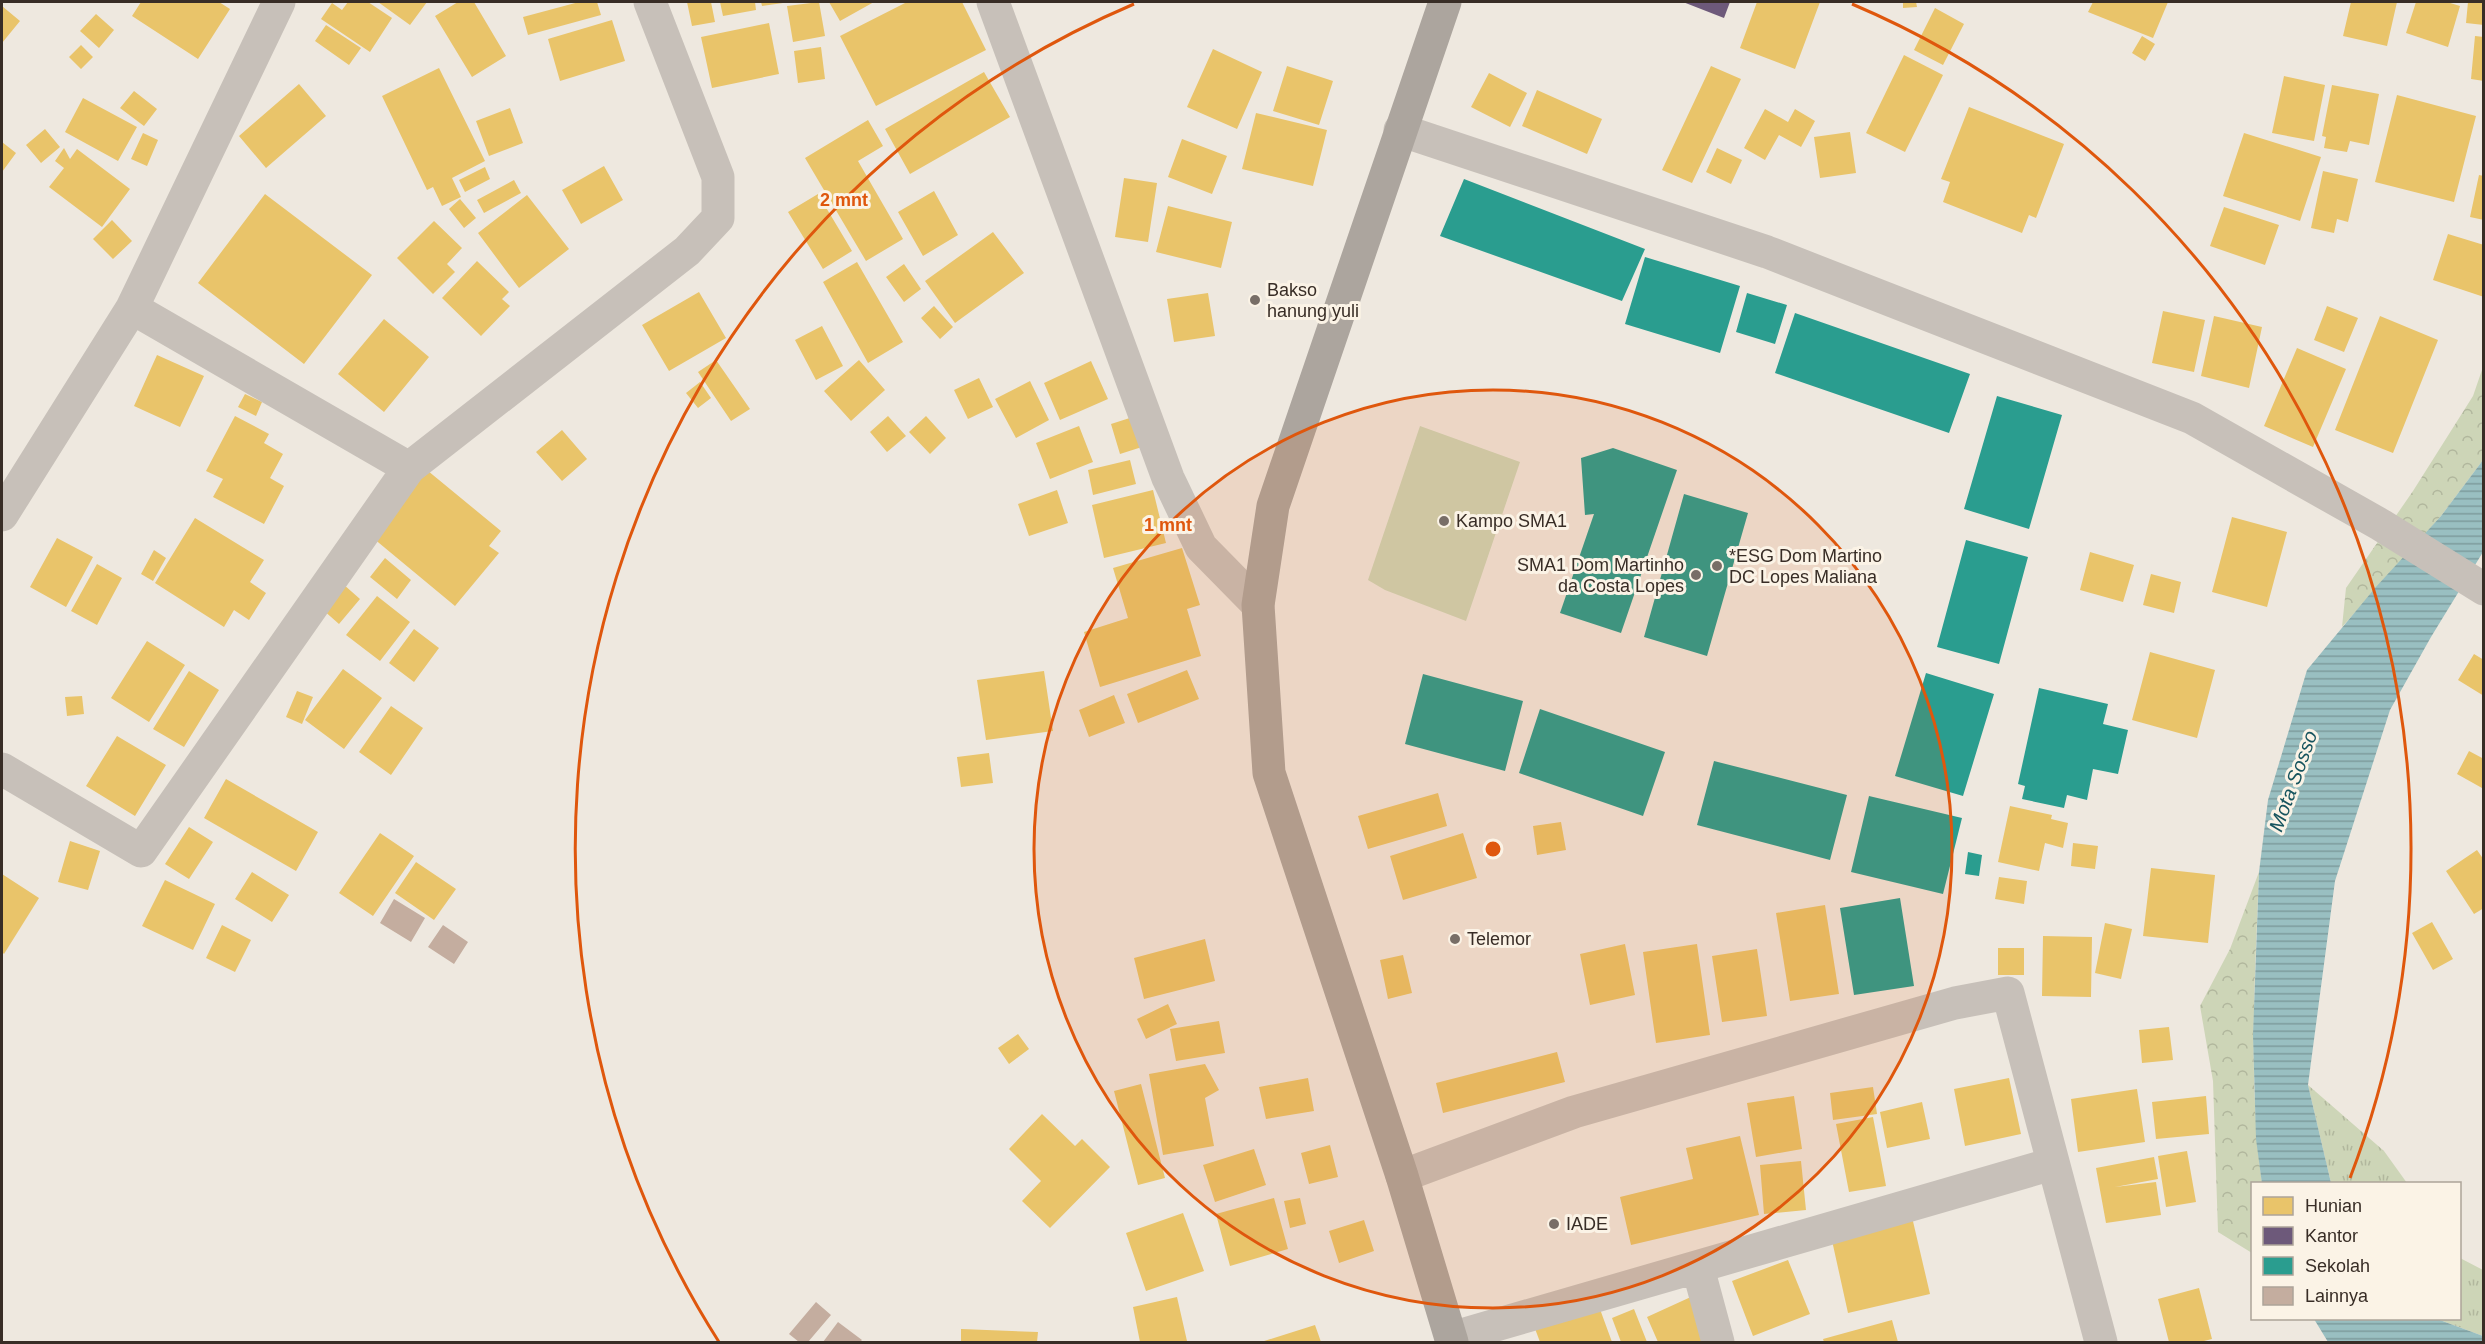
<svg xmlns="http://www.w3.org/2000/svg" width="2485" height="1344" font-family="Helvetica,sans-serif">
<defs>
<pattern id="grass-tufts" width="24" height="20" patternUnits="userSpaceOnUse" patternTransform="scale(1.5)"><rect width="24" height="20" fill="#cdd5b7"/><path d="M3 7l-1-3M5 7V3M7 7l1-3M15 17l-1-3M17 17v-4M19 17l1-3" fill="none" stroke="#b1b79d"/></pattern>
<pattern id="forest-crowns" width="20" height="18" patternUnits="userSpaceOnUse" patternTransform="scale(1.5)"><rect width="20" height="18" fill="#cdd5b7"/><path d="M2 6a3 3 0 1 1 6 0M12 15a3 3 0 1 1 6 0" fill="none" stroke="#b1b79d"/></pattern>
<pattern id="water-rules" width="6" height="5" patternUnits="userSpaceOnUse" patternTransform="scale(1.5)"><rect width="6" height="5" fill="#99bfc1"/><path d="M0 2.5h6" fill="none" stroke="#7e9c9d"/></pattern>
</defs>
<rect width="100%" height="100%" fill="#eee8df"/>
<path fill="url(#grass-tufts)" d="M 2308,1085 L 2384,1151 L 2407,1183 L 2331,1183 Z
M 2460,1258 L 2483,1270 L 2483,1336 L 2437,1319 L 2460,1318 Z"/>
<path fill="url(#forest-crowns)" d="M 2483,367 L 2483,460 L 2441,516 L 2342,627 L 2346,588 L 2413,491 L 2473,396 Z
M 2259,872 C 2255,976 2248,1080 2262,1183 L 2252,1184 L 2252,1253 L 2218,1232 L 2213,1081 L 2200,1006 L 2230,949 Z"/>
<path fill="#cdd5b7" d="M 1420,426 L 1520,462 L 1466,621 L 1385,590 L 1368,580 Z"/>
<path fill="url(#water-rules)" d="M 2483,460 L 2483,552 L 2431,637 L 2390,710 L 2335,881 L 2308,1085 L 2331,1183 L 2262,1184 L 2256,1139 L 2253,1035 L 2259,872 L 2268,800 L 2307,670 L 2375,588 L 2441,516 Z
M 2314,1319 L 2437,1319 L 2483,1336 L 2483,1342 L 2328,1342 Z"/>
<path fill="#e9c46a" d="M 141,2 L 219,2 L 230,9 L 198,59 L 132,16 Z
M 348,2 L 368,2 L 392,18 L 370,52 L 321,19 L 332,3 L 342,10 Z
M 378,2 L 427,2 L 410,25 Z
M 458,2 L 474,2 L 506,56 L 472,77 L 435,16 Z
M 579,2 L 597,2 L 601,15 L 528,35 L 523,17 Z
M 687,2 L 711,2 L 715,22 L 692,26 Z
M 720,2 L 755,2 L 756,10 L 723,16 Z
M 761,2 L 783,2 L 783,3 L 762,6 Z
M 819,2 L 825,36 L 793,42 L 787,6 Z
M 829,2 L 874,2 L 840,21 Z
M 907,2 L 962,2 L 986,50 L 876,106 L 840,36 Z
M 1757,2 L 1820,2 L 1795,69 L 1740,48 Z
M 1903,2 L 1916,2 L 1917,7 L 1903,8 Z
M 2093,2 L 2168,2 L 2153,38 L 2088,12 Z
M 2351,2 L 2397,2 L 2387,46 L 2343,36 Z
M 2416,2 L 2447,2 L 2460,6 L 2448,47 L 2406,33 Z
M 2468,2 L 2484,2 L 2484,25 L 2466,23 Z
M 2,6 L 20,21 L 2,43 Z
M 1935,8 L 1964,24 L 1943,65 L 1914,50 Z
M 96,14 L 114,30 L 99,48 L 80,31 Z
M 612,20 L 625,61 L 560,81 L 548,39 Z
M 769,23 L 779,74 L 712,88 L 701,37 Z
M 326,25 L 361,48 L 349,65 L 315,41 Z
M 2142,36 L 2155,44 L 2145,61 L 2132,53 Z
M 2475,36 L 2484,37 L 2484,81 L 2471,79 Z
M 81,45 L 93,57 L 81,69 L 69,57 Z
M 821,47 L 825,79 L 798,83 L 794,51 Z
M 1213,49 L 1262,72 L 1237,129 L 1187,107 Z
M 1904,55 L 1943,75 L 1905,152 L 1866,133 Z
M 1287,66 L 1333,81 L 1319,125 L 1273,111 Z
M 1711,66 L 1741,79 L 1692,183 L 1662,170 Z
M 439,68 L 485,161 L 452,178 L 461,197 L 442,206 L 433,187 L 427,190 L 382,96 Z
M 984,72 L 1010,117 L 910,174 L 885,129 Z
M 1489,73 L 1527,93 L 1510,127 L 1471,107 Z
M 2284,76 L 2325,85 L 2314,141 L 2272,133 Z
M 299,84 L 326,116 L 266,168 L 239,136 Z
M 2332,85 L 2379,94 L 2369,145 L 2350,141 L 2347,152 L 2324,148 L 2326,137 L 2322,136 Z
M 1537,90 L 1602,119 L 1587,154 L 1522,126 Z
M 134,91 L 157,109 L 144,126 L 120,108 Z
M 2397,95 L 2476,116 L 2454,202 L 2375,182 Z
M 83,98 L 137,127 L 118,161 L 65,132 Z
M 1969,107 L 2064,144 L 2036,218 L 2029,215 L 2022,233 L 1943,202 L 1950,182 L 1941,179 Z
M 510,108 L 523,143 L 489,156 L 476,121 Z
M 1765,109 L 1788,122 L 1795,109 L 1815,121 L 1801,147 L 1779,135 L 1765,160 L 1744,148 Z
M 1256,113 L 1327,130 L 1313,186 L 1242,169 Z
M 868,120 L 883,146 L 858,161 L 903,239 L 866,261 L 805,158 Z
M 45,129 L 60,147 L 41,163 L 26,145 Z
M 1850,132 L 1856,173 L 1820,178 L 1814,137 Z
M 143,133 L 158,140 L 147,166 L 131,159 Z
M 2244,133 L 2321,157 L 2300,221 L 2223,196 Z
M 1182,139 L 1227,156 L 1212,194 L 1168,177 Z
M 2,142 L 16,153 L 2,172 Z
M 64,148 L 70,159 L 77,149 L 130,189 L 102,227 L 49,187 L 64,168 L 55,161 Z
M 1717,148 L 1742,160 L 1731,184 L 1706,172 Z
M 604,166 L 623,200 L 581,224 L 562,190 Z
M 485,167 L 490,179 L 465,192 L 459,180 Z
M 2323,171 L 2358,179 L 2348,222 L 2337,219 L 2334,233 L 2311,228 Z
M 2479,175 L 2484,176 L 2484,220 L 2470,217 Z
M 1124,178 L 1157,183 L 1148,242 L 1115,237 Z
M 514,180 L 521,193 L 484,213 L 477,200 Z
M 934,191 L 958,235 L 923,256 L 898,212 Z
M 265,194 L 372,275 L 304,364 L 198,283 Z
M 818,194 L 852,251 L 823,269 L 788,212 Z
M 527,195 L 569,249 L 519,288 L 478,233 Z
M 460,199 L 476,218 L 464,228 L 449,209 Z
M 1168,206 L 1232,222 L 1221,268 L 1156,252 Z
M 2224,207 L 2279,225 L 2265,265 L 2210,246 Z
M 112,220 L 132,241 L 113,259 L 93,239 Z
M 434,221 L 462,248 L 447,264 L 455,272 L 433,294 L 397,258 Z
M 993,232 L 1024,273 L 955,323 L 925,281 Z
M 2448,234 L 2484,245 L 2484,297 L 2433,280 Z
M 477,261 L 509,292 L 502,299 L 510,306 L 481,336 L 442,298 Z
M 857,262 L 903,342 L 868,363 L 823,282 Z
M 904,264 L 921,289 L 904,302 L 886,277 Z
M 699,292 L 726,338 L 669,371 L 642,325 Z
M 1208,293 L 1215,336 L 1174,342 L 1167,299 Z
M 934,306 L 953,327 L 940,339 L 921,318 Z
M 2327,306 L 2358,318 L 2344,352 L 2314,340 Z
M 2163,311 L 2205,320 L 2194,372 L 2152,363 Z
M 2214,316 L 2262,327 L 2249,388 L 2201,376 Z
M 2380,316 L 2438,340 L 2393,453 L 2335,430 Z
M 384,319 L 429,357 L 384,412 L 338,374 Z
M 822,326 L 843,366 L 816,380 L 795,340 Z
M 2297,348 L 2346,369 L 2313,447 L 2264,426 Z
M 157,355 L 204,376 L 180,427 L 134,406 Z
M 716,360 L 750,409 L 731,421 L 698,372 Z
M 859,360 L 885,390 L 851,421 L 824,391 Z
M 1091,361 L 1108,399 L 1060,420 L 1044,383 Z
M 979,378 L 993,407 L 968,419 L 954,390 Z
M 1030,381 L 1049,420 L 1016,438 L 995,399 Z
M 700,382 L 711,398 L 698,408 L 686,393 Z
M 245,394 L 262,402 L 256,416 L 238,407 Z
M 235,416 L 269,434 L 264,443 L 283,454 L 270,478 L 284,486 L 264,524 L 213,497 L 223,479 L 206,471 Z
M 888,416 L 906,436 L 887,452 L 870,432 Z
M 926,416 L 946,438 L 930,454 L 909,432 Z
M 1136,416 L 1145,446 L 1120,454 L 1111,424 Z
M 1079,426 L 1093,462 L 1050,479 L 1036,443 Z
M 562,430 L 587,459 L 562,481 L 536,452 Z
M 1130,460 L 1136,484 L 1093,495 L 1088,470 Z
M 422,466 L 501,531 L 489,546 L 499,553 L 455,606 L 367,533 Z
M 1057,490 L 1068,523 L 1029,536 L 1018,504 Z
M 1153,490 L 1166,543 L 1104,558 L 1092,505 Z
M 2232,517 L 2287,532 L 2267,607 L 2212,592 Z
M 195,518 L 264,560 L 250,582 L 266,593 L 249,620 L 234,610 L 224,627 L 155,583 Z
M 57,538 L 93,557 L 66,607 L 30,587 Z
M 1182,548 L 1200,605 L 1187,609 L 1201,656 L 1100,687 L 1084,632 L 1128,618 L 1113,568 Z
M 154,550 L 166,558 L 153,581 L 141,574 Z
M 2090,552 L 2134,565 L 2123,602 L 2080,590 Z
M 385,558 L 411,580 L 397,599 L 370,577 Z
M 97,564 L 122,578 L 97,625 L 71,611 Z
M 2151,574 L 2181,582 L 2174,613 L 2143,605 Z
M 343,584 L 360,599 L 339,624 L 322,609 Z
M 377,596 L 410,622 L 380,661 L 346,635 Z
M 414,629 L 439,648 L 414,682 L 389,663 Z
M 147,641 L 185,665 L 149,722 L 111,698 Z
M 2150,652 L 2215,670 L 2197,738 L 2132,720 Z
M 2474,654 L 2484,660 L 2484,696 L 2458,680 Z
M 343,669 L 382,698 L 344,749 L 305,720 Z
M 1187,670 L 1199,699 L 1138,723 L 1127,694 Z
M 189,671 L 219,690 L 184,747 L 153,729 Z
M 1044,671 L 1053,731 L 986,740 L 977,680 Z
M 297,691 L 313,697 L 302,724 L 286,717 Z
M 1114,695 L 1125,723 L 1089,737 L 1079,710 Z
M 82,696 L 84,714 L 67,716 L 65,697 Z
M 391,706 L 423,728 L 391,775 L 359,752 Z
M 117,736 L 166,765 L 135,816 L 86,786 Z
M 2469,751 L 2484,759 L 2482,788 L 2457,774 Z
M 989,753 L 993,783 L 961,787 L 957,757 Z
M 226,779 L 318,832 L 296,871 L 204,818 Z
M 1438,793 L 1447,826 L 1368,849 L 1358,816 Z
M 2010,806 L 2052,815 L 2051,819 L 2068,823 L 2063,848 L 2045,843 L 2039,871 L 1998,862 Z
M 1561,822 L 1566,850 L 1537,855 L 1533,826 Z
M 189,827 L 213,842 L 189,879 L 165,864 Z
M 380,833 L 414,856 L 373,916 L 339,893 Z
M 1463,833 L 1477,878 L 1403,900 L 1390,856 Z
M 70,841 L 100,851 L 88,890 L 58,882 Z
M 2073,843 L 2098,846 L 2095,869 L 2071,866 Z
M 2477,850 L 2484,860 L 2484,908 L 2474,914 L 2446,871 Z
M 416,862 L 456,889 L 434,920 L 395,893 Z
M 2151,868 L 2215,875 L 2208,943 L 2143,936 Z
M 252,872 L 289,895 L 272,922 L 235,899 Z
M 2,874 L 39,898 L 4,954 L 2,952 Z
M 1999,877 L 2027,881 L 2024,904 L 1995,899 Z
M 165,880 L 215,904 L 193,950 L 142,926 Z
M 1825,905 L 1839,994 L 1790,1001 L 1776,913 Z
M 2432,922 L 2453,959 L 2433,970 L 2412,933 Z
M 2105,923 L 2132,929 L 2121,979 L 2095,973 Z
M 222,925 L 251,940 L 235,972 L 206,958 Z
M 2043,936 L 2092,937 L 2091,997 L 2042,996 Z
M 1205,939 L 1215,981 L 1144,999 L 1134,958 Z
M 1625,944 L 1635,995 L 1590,1005 L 1580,954 Z
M 1697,944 L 1710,1035 L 1656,1043 L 1643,952 Z
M 1998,948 L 2024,948 L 2024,975 L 1998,975 Z
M 1757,949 L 1767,1016 L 1722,1022 L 1712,956 Z
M 1403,955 L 1412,993 L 1388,999 L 1380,960 Z
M 1168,1004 L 1177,1024 L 1146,1039 L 1137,1019 Z
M 1219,1021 L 1225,1053 L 1176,1061 L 1170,1029 Z
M 2169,1027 L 2173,1060 L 2142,1063 L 2139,1030 Z
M 1018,1034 L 1029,1049 L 1009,1064 L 998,1048 Z
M 1557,1052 L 1565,1082 L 1443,1113 L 1436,1083 Z
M 1205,1064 L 1219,1090 L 1205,1098 L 1214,1146 L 1163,1155 L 1149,1074 Z
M 1308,1078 L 1314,1111 L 1266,1119 L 1259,1087 Z
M 2009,1078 L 2021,1134 L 1965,1146 L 1954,1089 Z
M 1141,1084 L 1165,1178 L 1138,1185 L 1114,1091 Z
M 1873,1087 L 1877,1114 L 1833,1120 L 1830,1093 Z
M 2137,1089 L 2145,1142 L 2078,1152 L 2071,1099 Z
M 1794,1096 L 1802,1149 L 1756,1157 L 1747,1103 Z
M 2206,1096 L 2209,1134 L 2156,1139 L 2152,1102 Z
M 1922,1102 L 1930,1139 L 1887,1148 L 1880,1112 Z
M 1042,1114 L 1075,1146 L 1082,1139 L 1110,1167 L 1050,1228 L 1022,1201 L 1041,1181 L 1009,1149 Z
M 1873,1117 L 1886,1186 L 1849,1192 L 1836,1124 Z
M 1740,1136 L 1759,1215 L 1631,1245 L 1620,1197 L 1693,1179 L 1686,1148 Z
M 1330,1145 L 1338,1177 L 1309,1184 L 1301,1153 Z
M 1254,1149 L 1266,1185 L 1215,1202 L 1203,1165 Z
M 2187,1151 L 2196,1202 L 2166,1207 L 2158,1156 Z
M 2154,1157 L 2158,1179 L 2115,1187 L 2156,1182 L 2161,1215 L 2106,1223 L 2096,1168 Z
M 1801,1161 L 1806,1210 L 1764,1214 L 1760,1165 Z
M 1274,1198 L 1288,1249 L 1230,1266 L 1216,1214 Z
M 1300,1198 L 1306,1224 L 1290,1228 L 1284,1201 Z
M 1183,1213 L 1204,1271 L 1146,1291 L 1126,1233 Z
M 1912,1217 L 1930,1294 L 1848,1313 L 1831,1236 Z
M 1364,1220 L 1374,1251 L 1339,1263 L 1329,1231 Z
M 1788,1260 L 1810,1314 L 1753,1336 L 1732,1281 Z
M 2199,1288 L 2212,1339 L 2200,1342 L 2169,1342 L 2158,1299 Z
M 1693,1296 L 1712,1337 L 1701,1342 L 1658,1342 L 1647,1317 Z
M 1177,1297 L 1187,1341 L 1140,1342 L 1133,1307 Z
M 1597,1301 L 1612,1342 L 1540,1342 L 1534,1326 Z
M 1634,1309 L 1647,1342 L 1621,1342 L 1612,1318 Z
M 1892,1320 L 1898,1342 L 1824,1342 L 1823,1339 Z
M 1315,1325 L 1321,1342 L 1261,1342 Z
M 961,1329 L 1038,1332 L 1037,1342 L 961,1342 Z"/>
<path fill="#6d597a" d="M 1683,2 L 1730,2 L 1724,18 Z"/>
<path fill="#2a9d8f" d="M 1464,179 L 1645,249 L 1622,301 L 1440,236 Z
M 1645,257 L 1740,286 L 1720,353 L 1625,324 Z
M 1747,293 L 1787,305 L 1775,344 L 1736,332 Z
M 1795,313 L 1970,374 L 1949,433 L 1775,373 Z
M 1997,396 L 2062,415 L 2029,529 L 1964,509 Z
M 1613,448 L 1677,470 L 1621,633 L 1560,613 L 1594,514 L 1585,515 L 1581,458 Z
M 1684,494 L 1748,513 L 1707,656 L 1644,637 Z
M 1966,540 L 2028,557 L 1999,664 L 1937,647 Z
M 1926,673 L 1994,694 L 1963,796 L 1895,776 Z
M 1423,674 L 1523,701 L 1505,771 L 1405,744 Z
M 2039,688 L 2108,704 L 2103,724 L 2128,730 L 2118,774 L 2093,769 L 2087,800 L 2067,795 L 2064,808 L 2022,799 L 2025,786 L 2018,784 Z
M 1540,709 L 1665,752 L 1643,816 L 1519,773 Z
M 1714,761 L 1847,795 L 1830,860 L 1697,825 Z
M 1869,796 L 1962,818 L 1943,894 L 1851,872 Z
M 1968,852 L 1982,855 L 1979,876 L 1965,874 Z
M 1900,898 L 1914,986 L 1854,995 L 1840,908 Z"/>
<path fill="#c4ad9f" d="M 394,899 L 425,918 L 411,942 L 380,923 Z
M 443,925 L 468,942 L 454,964 L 428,947 Z
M 816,1302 L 831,1315 L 808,1342 L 799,1342 L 789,1334 Z
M 838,1322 L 862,1340 L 860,1342 L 823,1342 Z"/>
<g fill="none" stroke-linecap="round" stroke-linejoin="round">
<path stroke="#c7c0b9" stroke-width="33" d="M 993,2 L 1168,478 L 1201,547 L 1258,605
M 1400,130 L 1767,252 L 2192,418 L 2381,525 L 2484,589
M 132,308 L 409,468
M 2,515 L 132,308 L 279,2
M 2,769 L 141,851 L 409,468 L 687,251 L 718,218 L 718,177 L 650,2
M 1402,1176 L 1574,1112 L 1955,1003 L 2008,993 L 2101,1342
M 1698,1268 L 1718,1342
M 1451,1338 L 2052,1164"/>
<path stroke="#aca59e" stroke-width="33" d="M 1445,2 L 1273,506 L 1258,605 L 1269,773 L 1402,1176 L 1452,1342"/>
</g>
<circle cx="1493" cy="849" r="459" fill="#df570d" fill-opacity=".12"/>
<g fill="none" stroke="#df570d" stroke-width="3">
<circle cx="1493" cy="849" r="459"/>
<path d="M719 1342A918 918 0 0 1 1134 4M1852 4A918 918 0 0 1 2350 1178"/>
</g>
<g fill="#786e67" stroke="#fbf3e6" stroke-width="2">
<circle cx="1255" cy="300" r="6"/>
<circle cx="1444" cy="521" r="6"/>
<circle cx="1717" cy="566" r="6"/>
<circle cx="1696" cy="575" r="6"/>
<circle cx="1455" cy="939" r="6"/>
<circle cx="1554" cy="1224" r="6"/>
</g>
<g text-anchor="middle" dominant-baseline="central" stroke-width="6" stroke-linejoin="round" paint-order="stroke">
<g font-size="18" fill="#382d26" stroke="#fbf3e6" text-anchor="start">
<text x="1267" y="290">Bakso<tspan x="1267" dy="21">hanung yuli</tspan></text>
<text x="1456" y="521">Kampo SMA1</text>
<text x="1729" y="556">*ESG Dom Martino<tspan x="1729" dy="21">DC Lopes Maliana</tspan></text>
<text x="1684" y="565" text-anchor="end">SMA1 Dom Martinho<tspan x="1684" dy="21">da Costa Lopes</tspan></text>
<text x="1467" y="939">Telemor</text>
<text x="1566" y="1224">IADE</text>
</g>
<g font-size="20" font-style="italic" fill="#17545e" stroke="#fbf3e6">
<text transform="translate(2293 781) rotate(-70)">Mota Sosso</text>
</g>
</g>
<circle cx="1493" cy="849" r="9" fill="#df570d" stroke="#fbf3e6" stroke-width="3"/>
<g font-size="18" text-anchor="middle" font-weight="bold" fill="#df570d" stroke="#fbf3e6" stroke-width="6" stroke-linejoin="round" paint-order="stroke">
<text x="844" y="206">2 mnt</text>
<text x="1168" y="531">1 mnt</text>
</g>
<rect width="2485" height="1344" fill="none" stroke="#382d26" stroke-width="6"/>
<rect x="2251" y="1182" width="210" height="138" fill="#fbf3e6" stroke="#ada499" stroke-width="1.5"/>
<rect x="2263" y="1197" width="30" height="18" fill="#e9c46a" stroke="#ada499" stroke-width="1.5"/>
<text x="2305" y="1212" font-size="18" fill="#382d26">Hunian</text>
<rect x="2263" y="1227" width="30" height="18" fill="#6d597a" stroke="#ada499" stroke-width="1.5"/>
<text x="2305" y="1242" font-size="18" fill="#382d26">Kantor</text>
<rect x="2263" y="1257" width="30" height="18" fill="#2a9d8f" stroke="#ada499" stroke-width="1.5"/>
<text x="2305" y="1272" font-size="18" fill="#382d26">Sekolah</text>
<rect x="2263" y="1287" width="30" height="18" fill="#c4ad9f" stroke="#ada499" stroke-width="1.5"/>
<text x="2305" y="1302" font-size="18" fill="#382d26">Lainnya</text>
</svg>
